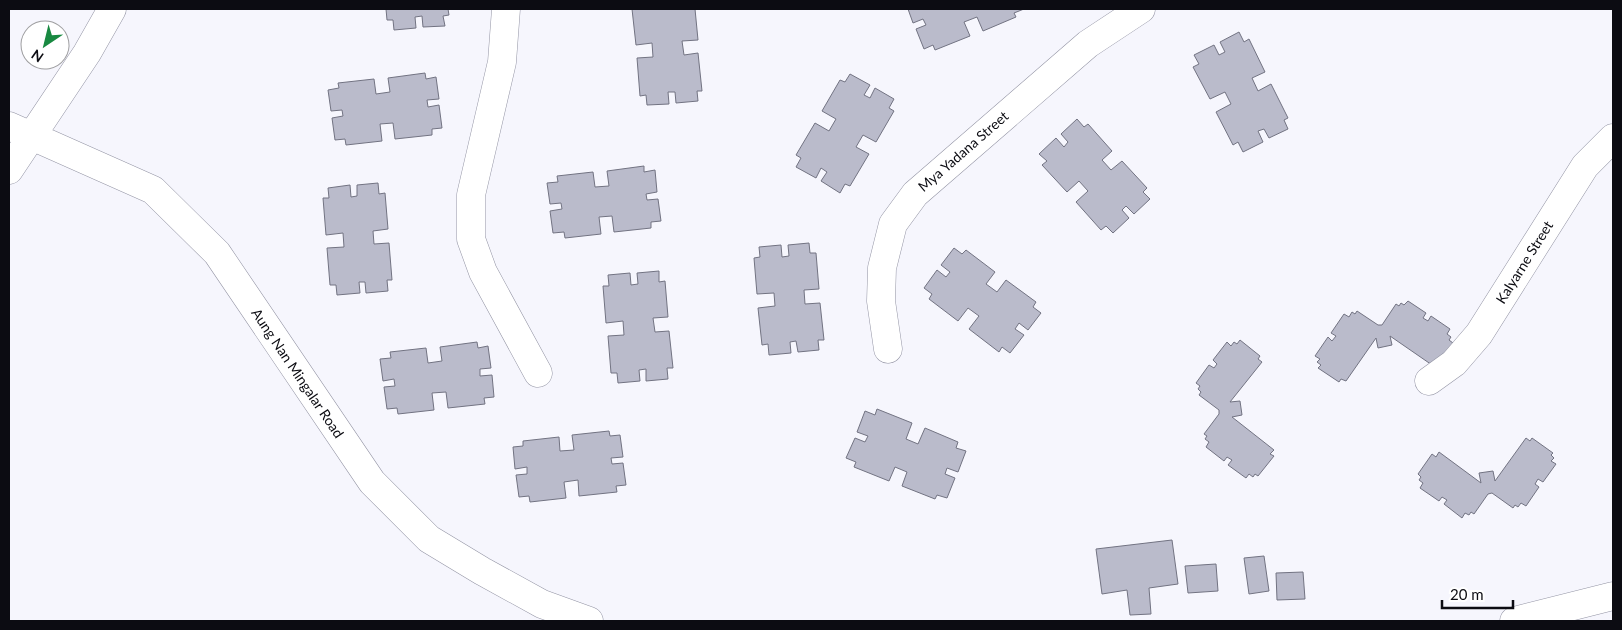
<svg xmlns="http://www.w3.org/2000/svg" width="1622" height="630" font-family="Lato,sans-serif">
<rect width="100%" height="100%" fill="#f6f6fd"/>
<path fill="#babbcb" stroke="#727382" d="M 386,9 L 448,9 L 449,15 L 443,16 L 445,26 L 423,27 L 422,16 L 415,17 L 416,28 L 394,30 L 393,20 L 387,20 Z
M 632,9 L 695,9 L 698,40 L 682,41 L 684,55 L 698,53 L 702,91 L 697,91 L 698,101 L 676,103 L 675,92 L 668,92 L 669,104 L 647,105 L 646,95 L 640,96 L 637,58 L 653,57 L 652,43 L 636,45 Z
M 908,9 L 1024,9 L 1014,13 L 1016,17 L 983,31 L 977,17 L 964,22 L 970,36 L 935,50 L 933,45 L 924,49 L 916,29 L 926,25 L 923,19 L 913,23 Z
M 1239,32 L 1244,42 L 1249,39 L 1265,72 L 1252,78 L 1258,91 L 1271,84 L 1288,118 L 1284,120 L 1288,129 L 1269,138 L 1264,129 L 1258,131 L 1263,142 L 1243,152 L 1238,142 L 1233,145 L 1216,112 L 1231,104 L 1225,92 L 1210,99 L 1193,67 L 1199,64 L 1194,55 L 1214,45 L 1219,55 L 1225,52 L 1220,42 Z
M 425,73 L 426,79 L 436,77 L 439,99 L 427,100 L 428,107 L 439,105 L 442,128 L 432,129 L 432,135 L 395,139 L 393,123 L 380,124 L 382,141 L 346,145 L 345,139 L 335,140 L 332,118 L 343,116 L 342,110 L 331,111 L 328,90 L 339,88 L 338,83 L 374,79 L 376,94 L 390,92 L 388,78 Z
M 850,74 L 870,85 L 864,95 L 870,98 L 875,88 L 894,99 L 889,108 L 894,111 L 876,142 L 863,135 L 856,147 L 869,154 L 850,186 L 845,184 L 840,193 L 821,181 L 827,172 L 821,168 L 816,178 L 796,167 L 801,158 L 796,155 L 815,123 L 829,131 L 836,119 L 822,111 L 840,80 L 845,82 Z
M 1077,119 L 1084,127 L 1088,124 L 1112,151 L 1102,160 L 1111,170 L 1122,161 L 1147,188 L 1143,192 L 1150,199 L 1134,214 L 1126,206 L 1122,210 L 1129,218 L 1113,233 L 1106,226 L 1101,230 L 1076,202 L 1088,191 L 1079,181 L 1067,192 L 1042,165 L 1047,161 L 1039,154 L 1056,138 L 1064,147 L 1068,142 L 1061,134 Z
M 644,166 L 644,172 L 655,170 L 657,192 L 646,194 L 647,200 L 658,199 L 661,221 L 651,222 L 651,228 L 614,232 L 612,216 L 599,217 L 601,234 L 565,238 L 564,232 L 553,233 L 550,211 L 562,209 L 561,203 L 550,204 L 547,183 L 558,182 L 557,176 L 593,172 L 595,187 L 609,186 L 607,171 Z
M 378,183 L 379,194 L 385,193 L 388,229 L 373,231 L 374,244 L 389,243 L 392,280 L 387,280 L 388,291 L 366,293 L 365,282 L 359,282 L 360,293 L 337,295 L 336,285 L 330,285 L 327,248 L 344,247 L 343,233 L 326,235 L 323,198 L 329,198 L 328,188 L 350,185 L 351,197 L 357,196 L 357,185 Z
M 809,243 L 810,253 L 816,253 L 819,289 L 804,290 L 805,304 L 820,303 L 824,340 L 818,340 L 819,350 L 798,352 L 796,341 L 790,342 L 791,353 L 769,355 L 768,344 L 762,345 L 758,308 L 775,306 L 774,293 L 757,294 L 754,258 L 760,257 L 759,247 L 781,245 L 782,257 L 789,256 L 788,245 Z
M 954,248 L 962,254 L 966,250 L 995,272 L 986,284 L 997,292 L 1006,280 L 1036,302 L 1033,307 L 1041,313 L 1028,330 L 1019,323 L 1015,329 L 1024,335 L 1010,353 L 1002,347 L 999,352 L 969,329 L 979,316 L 968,308 L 958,321 L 929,299 L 932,294 L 924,288 L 937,270 L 946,277 L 950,272 L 941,265 Z
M 659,271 L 659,282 L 665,281 L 668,317 L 653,318 L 655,332 L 669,331 L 673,368 L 667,368 L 668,379 L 646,381 L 646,369 L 639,370 L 640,381 L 618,383 L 617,373 L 611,373 L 608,336 L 624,335 L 623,321 L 606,323 L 603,286 L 609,286 L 608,275 L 630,273 L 631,285 L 638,284 L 637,273 Z
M 1408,301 L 1426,313 L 1423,318 L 1428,321 L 1431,316 L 1450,329 L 1447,334 L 1451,337 L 1449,340 L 1453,343 L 1439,364 L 1432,365 L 1390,336 L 1392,345 L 1378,348 L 1376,338 L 1346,381 L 1341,379 L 1339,382 L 1318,368 L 1321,365 L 1317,362 L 1320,359 L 1315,356 L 1328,337 L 1332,341 L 1336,336 L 1331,333 L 1344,314 L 1349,317 L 1352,312 L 1355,314 L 1357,311 L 1378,325 L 1382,325 L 1396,304 L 1399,306 L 1401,303 L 1404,305 Z
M 1240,340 L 1260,356 L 1258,359 L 1262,362 L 1230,402 L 1240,401 L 1242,415 L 1232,417 L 1274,450 L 1270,454 L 1274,456 L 1258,476 L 1255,474 L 1253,477 L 1249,474 L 1246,478 L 1228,465 L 1232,460 L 1227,457 L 1224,461 L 1206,447 L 1209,442 L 1205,439 L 1207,436 L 1204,434 L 1219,414 L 1219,410 L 1199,395 L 1201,392 L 1198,389 L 1200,386 L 1196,383 L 1209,365 L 1214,368 L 1217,364 L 1213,360 L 1227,342 L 1231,346 L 1234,342 L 1237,344 Z
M 477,342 L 478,348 L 488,346 L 491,368 L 480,369 L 480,376 L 492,375 L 494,397 L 484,398 L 485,404 L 448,408 L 446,392 L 432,393 L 434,410 L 398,414 L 397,408 L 387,409 L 384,387 L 395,386 L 394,379 L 383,381 L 380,359 L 391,358 L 390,352 L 426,348 L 428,363 L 442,361 L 440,347 Z
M 877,409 L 912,423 L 906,439 L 918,444 L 925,428 L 958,442 L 956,448 L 966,451 L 958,472 L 947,468 L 945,474 L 955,478 L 947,498 L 937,495 L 935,499 L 902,486 L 907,472 L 895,467 L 889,481 L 854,467 L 856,462 L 846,458 L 855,438 L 865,442 L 868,436 L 857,432 L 865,411 L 875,415 Z
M 609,431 L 610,436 L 620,435 L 623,457 L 611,458 L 612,464 L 623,463 L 626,485 L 616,486 L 617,492 L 579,496 L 578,480 L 564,482 L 566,498 L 530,502 L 529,496 L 519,497 L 516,475 L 527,474 L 527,467 L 515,469 L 513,447 L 523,446 L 523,441 L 559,437 L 560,451 L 574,450 L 572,435 Z
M 1526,438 L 1530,441 L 1532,438 L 1553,453 L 1551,455 L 1554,458 L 1551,461 L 1556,464 L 1543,482 L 1538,479 L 1535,484 L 1539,487 L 1526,506 L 1521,503 L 1518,507 L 1515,505 L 1513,508 L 1492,493 L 1488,494 L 1474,514 L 1471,512 L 1469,515 L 1465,513 L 1462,518 L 1444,504 L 1447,500 L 1442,497 L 1439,501 L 1420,488 L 1423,483 L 1419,480 L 1421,477 L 1418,474 L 1432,454 L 1436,457 L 1439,452 L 1481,483 L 1479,473 L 1493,471 L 1495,481 Z
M 1172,540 L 1178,584 L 1149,588 L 1151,614 L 1130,615 L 1127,590 L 1102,594 L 1096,549 Z
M 1264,556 L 1269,591 L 1249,594 L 1244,558 Z
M 1216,564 L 1218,591 L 1188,593 L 1185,566 Z
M 1303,572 L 1305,599 L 1277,600 L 1276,573 Z"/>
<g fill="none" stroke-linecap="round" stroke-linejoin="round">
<defs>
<path id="minor" d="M 506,9 L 502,62 L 471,195 L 471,239 L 483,272 L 538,373
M 9,126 L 153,190 L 217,253 L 372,482 L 429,539 L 482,571 L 542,604 L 589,621
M 9,170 L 87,53 L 112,9
M 888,349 L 881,301 L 882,268 L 893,224 L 915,194 L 1088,44 L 1141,9
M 1429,381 L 1454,363 L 1479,334 L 1585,166 L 1613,138
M 1514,621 L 1613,596"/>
</defs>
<use href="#minor" stroke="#9394a4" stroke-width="29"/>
<use href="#minor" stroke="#fff" stroke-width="28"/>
</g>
<g text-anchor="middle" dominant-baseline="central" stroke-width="4" stroke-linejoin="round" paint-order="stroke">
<g font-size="14" fill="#0c0c12" stroke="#fff">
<text transform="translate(963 151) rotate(-41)">Mya Yadana Street</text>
<text transform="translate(1524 262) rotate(-58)">Kalyarne Street</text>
<text transform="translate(298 373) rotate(56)">Aung Nan Mingalar Road</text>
</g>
</g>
<rect width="1622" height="630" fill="none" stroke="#0c0c12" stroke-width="20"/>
<g transform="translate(45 45) rotate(215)"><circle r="24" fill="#ffffff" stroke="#9e9ea0"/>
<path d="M0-4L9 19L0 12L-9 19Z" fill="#188941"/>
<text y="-8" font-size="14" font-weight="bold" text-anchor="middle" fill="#0c0c12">N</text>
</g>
<path d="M1442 600v8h71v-8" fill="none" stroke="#0c0c12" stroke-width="2.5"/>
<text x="1450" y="600" font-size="15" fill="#0c0c12" stroke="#ffffff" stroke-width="4" paint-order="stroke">20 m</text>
</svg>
